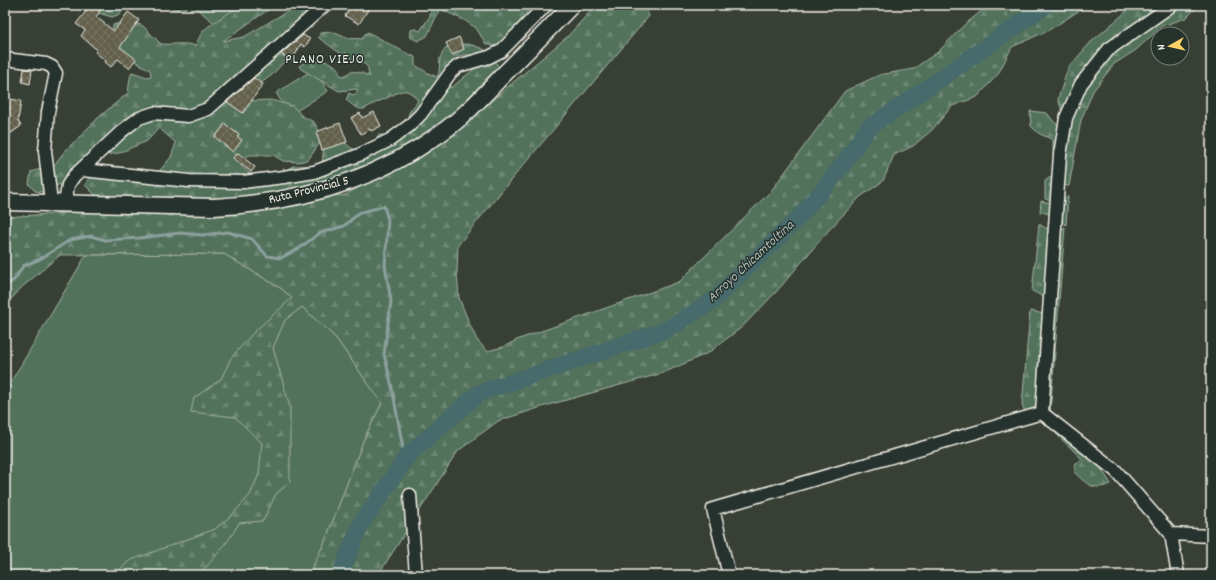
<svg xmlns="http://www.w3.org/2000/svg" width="1216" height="580" font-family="Dekko,sans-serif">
<defs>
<pattern id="forest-firs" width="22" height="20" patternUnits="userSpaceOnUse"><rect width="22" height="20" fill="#52725b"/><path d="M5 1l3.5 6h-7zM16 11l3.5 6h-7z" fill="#6c8773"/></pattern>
<pattern id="building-cross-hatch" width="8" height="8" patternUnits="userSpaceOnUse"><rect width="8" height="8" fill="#625e4b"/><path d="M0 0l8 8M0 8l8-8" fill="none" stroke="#797665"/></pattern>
</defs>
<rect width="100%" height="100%" fill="#384036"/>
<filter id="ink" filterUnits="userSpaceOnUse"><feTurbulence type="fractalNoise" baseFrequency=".025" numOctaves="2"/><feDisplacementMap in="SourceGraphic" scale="8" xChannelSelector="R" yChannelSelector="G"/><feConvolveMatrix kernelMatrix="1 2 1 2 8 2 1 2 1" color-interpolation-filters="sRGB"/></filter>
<g filter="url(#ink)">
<path fill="#52725b" stroke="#a3b2a2" d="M 192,5 L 243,5 L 218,26 Z
M 314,69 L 328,91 L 290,115 L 276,93 Z
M 224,254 L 282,289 L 335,337 L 382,403 L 364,439 L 326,539 L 309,575 L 5,575 L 5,392 L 86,255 Z"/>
<path fill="url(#forest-firs)" stroke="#a3b2a2" d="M 76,5 L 124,5 L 125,6 L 120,14 L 112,17 L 95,12 L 80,10 Z
M 166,5 L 188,5 L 186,8 C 178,11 173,9 166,5 Z
M 239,5 L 275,5 L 223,41 L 244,37 L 298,5 L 330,5 L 308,26 L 292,53 L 272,75 L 254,88 L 244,101 L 271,100 L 293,106 L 302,116 L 314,122 L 323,138 L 308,160 L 298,162 L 283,161 L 273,155 L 250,155 L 242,158 L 241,166 L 249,173 L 263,182 L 293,166 L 322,165 L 324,144 L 343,141 L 351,148 L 365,154 L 370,151 L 379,135 L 385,135 L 394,140 L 409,119 L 408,116 L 410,111 L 418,101 C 407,85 401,91 387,98 C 379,101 371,105 364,109 C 356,110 352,104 346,100 L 349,93 L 353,95 L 357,93 L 357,89 L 339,91 L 301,69 L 299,66 C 308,59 331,58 338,69 C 338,69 340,74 340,75 L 344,76 L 351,71 L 362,73 L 369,76 L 368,68 L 365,64 L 344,56 L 319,38 L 320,33 L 332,32 L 347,38 L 362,39 L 364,35 L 368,32 L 404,52 L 415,57 L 415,65 L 428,73 L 437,77 L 439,73 L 440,58 L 445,48 C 462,43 469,42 485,50 L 485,55 C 477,57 466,53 460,56 C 457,58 453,63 450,66 L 451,88 L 474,69 L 494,59 L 499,68 L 459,107 L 411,146 L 363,173 L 242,202 L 345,195 L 452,134 L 567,37 L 596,5 L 645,5 L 649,16 L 510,181 L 458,245 L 457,273 L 459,298 L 470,325 L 477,340 L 487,351 L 503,347 L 519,339 L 679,282 L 771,191 L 845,91 L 879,75 L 913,69 L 938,52 L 963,26 L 989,5 L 1088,5 L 1049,30 L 1012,47 L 998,74 L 980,94 L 977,97 L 952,106 L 932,130 L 913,146 L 894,155 L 883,181 L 860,197 L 828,231 L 777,291 L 742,327 L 708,353 L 663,373 L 545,406 L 498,421 L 458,451 L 378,575 L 309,575 L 326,539 L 364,439 L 382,403 L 335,337 L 302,307 L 285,320 L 273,348 L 290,407 L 290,482 L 276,494 L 263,521 L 239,523 C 229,542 214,558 199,575 L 114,575 L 129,561 L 215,529 L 232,515 L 250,495 L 259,474 L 262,443 L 235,417 L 191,412 L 194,398 L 221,379 L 231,358 L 255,331 L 292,298 L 282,289 L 224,254 L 60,255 L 21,288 L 5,306 L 5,217 L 229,202 L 95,195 L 85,185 L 91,174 L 153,179 L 171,157 L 176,143 L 159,128 L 147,141 L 119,153 L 105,155 L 65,182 L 42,192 L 35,191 L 29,184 L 31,172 L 54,165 L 64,152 L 99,117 L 128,93 L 130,78 L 132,72 L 147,77 L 151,76 L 150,70 L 126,56 L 111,46 L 113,25 L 129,20 L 143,26 L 161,44 C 171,45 188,42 195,46 C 197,42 199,38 201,34 C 207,24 229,15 239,5 Z
M 433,5 L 525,5 L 528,10 L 517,30 L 499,47 L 486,44 L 476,28 L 464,20 L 440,9 L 427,36 L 418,41 L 410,37 L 410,30 L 415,29 L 420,31 L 430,16 Z
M 1134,5 L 1199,5 L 1186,18 L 1162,26 L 1136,50 L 1114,64 L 1093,91 L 1081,120 L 1069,186 L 1049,185 L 1054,192 L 1063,198 L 1068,197 L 1066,225 C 1059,218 1050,213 1040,212 L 1041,201 L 1051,203 L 1052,201 L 1045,199 L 1045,181 L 1051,177 L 1057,178 L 1058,177 L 1053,152 L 1053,140 L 1038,133 L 1031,126 L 1030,111 L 1047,113 L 1054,122 L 1061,127 L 1064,116 L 1058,99 L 1068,68 L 1091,42 Z
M 1039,224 C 1048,230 1056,234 1065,227 L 1050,414 L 1095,459 L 1111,484 C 1093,491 1088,485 1075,473 L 1075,464 L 1082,459 L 1040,418 L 1024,410 L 1022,406 L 1030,311 L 1044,314 L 1046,300 L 1042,296 L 1032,291 Z"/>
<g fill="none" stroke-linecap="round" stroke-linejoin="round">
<path stroke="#8ca19e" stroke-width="3" d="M 5,287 L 15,279 L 23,266 L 40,259 L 70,240 L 91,236 L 105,240 L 140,238 L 180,233 L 203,235 L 228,232 L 252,239 L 267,256 L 281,258 L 298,249 L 320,233 L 344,226 L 359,213 L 384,206 L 388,220 L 385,265 L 391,301 L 384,354 L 392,387 L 405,460"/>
<path stroke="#476b6c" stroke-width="17" d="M 340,575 L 361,524 L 409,454 L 479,393 L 666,330 L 714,300 L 800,216 L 827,185 L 849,156 L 868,128 L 917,95 L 1046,5"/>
</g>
<path fill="url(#building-cross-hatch)" stroke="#f4f1e8" d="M 91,5 L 100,11 L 96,17 L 114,31 L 128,12 L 139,20 L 120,47 L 136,59 L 129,68 L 118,59 L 111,67 L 105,62 L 106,61 L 95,52 L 97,50 L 81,36 L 85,30 L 76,24 Z
M 351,5 L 371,5 L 359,24 L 345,16 Z
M 303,35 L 310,39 L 305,47 L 301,44 L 292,61 L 281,54 Z
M 459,37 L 464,49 L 452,55 L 446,43 Z
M 24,69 L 32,70 L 30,84 L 22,82 Z
M 254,78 L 263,84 L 243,113 L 227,102 Z
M 5,98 L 21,101 L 18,121 L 21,126 L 10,134 L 5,127 Z
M 374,112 L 381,126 L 371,131 L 370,129 L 361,134 L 351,118 L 360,113 L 362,118 Z
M 340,123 L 347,142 L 322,150 L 316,132 Z
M 225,124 L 239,135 L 237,137 L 242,140 L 233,152 L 215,137 Z
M 238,153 L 255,167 L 251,172 L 233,158 Z"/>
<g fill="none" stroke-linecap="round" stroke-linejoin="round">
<defs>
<path id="minor" d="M 5,59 L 46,64 L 52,67 L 56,73 L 48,112 L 45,151 L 51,202
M 82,170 L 189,181 L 243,182 L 284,177 L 314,172 L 359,155 L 390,140 L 409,126 L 421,114 L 451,72 L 458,66 L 489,57 L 501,51 L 546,5
M 65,203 L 68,185 L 74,176 L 122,131 L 139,118 L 154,113 L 188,116 L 208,109 L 325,5
M 1042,413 L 1060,155 L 1066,118 L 1081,84 L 1109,49 L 1172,5
M 1042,413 L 1116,471 L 1171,534 L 1178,575
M 410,495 L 416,575
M 1171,534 L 1211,536
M 729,575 L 713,509 L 1042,413"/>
<path id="secondary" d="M 5,202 L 214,207 C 295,203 371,183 438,135 C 462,119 482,97 502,76 C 526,52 549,29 572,5"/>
</defs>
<use href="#minor" stroke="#f4f1e8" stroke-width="15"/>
<use href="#secondary" stroke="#f4f1e8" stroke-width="19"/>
<use href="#minor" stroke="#26332d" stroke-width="12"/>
<use href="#secondary" stroke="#26332d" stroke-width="16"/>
</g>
</g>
<g text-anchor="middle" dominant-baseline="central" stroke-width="3" stroke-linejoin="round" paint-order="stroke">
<g font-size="13" fill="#f4f1e8" stroke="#26332d">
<text transform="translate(309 191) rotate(-14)">Ruta Provincial 5</text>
</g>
<g font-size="14" letter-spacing="1" fill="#f4f1e8" stroke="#26332d">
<text x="325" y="60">PLANO VIEJO</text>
</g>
<g font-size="14" font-style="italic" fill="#afbbb6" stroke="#26332d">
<text transform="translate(751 262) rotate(-43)">Arroyo Chicamtoltina</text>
</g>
</g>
<rect width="1216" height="580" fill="none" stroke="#26332d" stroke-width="20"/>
<rect x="10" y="10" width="1196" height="560" fill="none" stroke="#f4f1e8" stroke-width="1.5" filter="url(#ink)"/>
<g transform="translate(1170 46) rotate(262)"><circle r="19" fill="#26332d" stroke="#787f78"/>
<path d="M0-3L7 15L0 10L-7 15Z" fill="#ffd166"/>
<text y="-6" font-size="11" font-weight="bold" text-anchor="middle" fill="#f4f1e8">N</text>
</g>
</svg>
